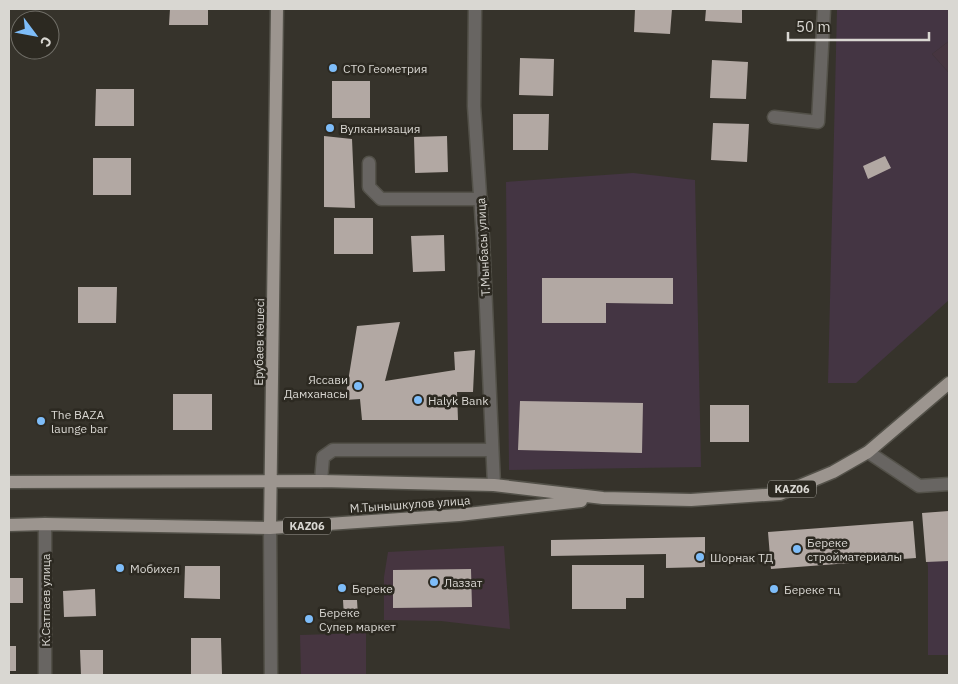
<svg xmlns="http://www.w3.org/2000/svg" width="958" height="684" font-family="'IBM Plex Sans',sans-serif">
<rect width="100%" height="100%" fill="#36332b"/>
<path fill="#463540" d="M 949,41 L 949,73 L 932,54 Z
M 504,546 L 510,629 L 441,621 L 384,620 L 384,577 L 388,552 Z
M 366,633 L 366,675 L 301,675 L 300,635 Z"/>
<path fill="#443543" d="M 837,9 L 949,9 L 949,41 L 932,54 L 949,73 L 949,300 L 856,383 L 828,383 Z
M 633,173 L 695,180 L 701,467 L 509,470 L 506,182 Z
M 949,514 L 949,655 L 928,655 L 928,568 L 923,517 Z"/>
<path fill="#b2a8a3" d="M 170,9 L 208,9 L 208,25 L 169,25 Z
M 635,9 L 672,9 L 670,34 L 634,32 Z
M 706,9 L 742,9 L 742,23 L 705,21 Z
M 520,58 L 554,59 L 553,96 L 519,95 Z
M 712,60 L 748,62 L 746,99 L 710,98 Z
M 332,81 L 370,81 L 370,118 L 332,118 Z
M 96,89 L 134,89 L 134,126 L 95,126 Z
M 513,114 L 549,114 L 548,150 L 513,150 Z
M 713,123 L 749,124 L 747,162 L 711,160 Z
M 324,136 L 352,139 L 355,208 L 324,207 Z
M 447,136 L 448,172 L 415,173 L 414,137 Z
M 885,156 L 891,168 L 868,179 L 863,166 Z
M 93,158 L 131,158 L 131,195 L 93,195 Z
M 334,218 L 373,218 L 373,254 L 334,254 Z
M 444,235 L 445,271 L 413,272 L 411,236 Z
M 542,278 L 673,278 L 673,304 L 606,303 L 606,323 L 542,323 Z
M 78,287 L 117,287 L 116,323 L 78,323 Z
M 400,322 L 385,381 L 455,370 L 454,352 L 475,350 L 473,392 L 457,392 L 458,420 L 362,420 L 360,399 L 345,400 L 357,326 Z
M 173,394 L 212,394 L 212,430 L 173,430 Z
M 520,401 L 643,403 L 642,453 L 518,450 Z
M 710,405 L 749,405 L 749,442 L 710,442 Z
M 949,511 L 949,561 L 926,562 L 922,513 Z
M 913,521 L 916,558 L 771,569 L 768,532 Z
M 705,537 L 705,567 L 666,568 L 666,554 L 551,556 L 551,540 Z
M 572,565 L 644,565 L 644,598 L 626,598 L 626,609 L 572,609 Z
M 185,566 L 220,566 L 220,599 L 184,598 Z
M 471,569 L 472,607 L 393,608 L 393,570 Z
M 9,578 L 23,578 L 23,603 L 9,603 Z
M 95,589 L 96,616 L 64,617 L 63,591 Z
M 343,600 L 357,600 L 358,616 L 344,617 Z
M 191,638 L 221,638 L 222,674 L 191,675 Z
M 9,646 L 16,646 L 16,671 L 9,671 Z
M 80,650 L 103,650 L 103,675 L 81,675 Z"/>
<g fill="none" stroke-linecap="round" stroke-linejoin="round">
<defs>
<path id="minor" d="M 475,9 L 474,106 L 483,239 L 494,485
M 774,117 L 818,122 L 824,9
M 369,163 L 369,187 L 381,199 L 481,199
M 868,452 L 919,486 L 949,484
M 321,481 L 323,457 L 333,450 L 492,450
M 45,524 L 45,675
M 270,528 L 271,675"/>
<path id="major" d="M 9,482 L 321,481 L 494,485 L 603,498 L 691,500 L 780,494 L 833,472 L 868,452 L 949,383
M 9,525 L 45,524 L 270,528 L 459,515 L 581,501
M 270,528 L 277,9"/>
</defs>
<use href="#minor" stroke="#535149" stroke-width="15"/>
<use href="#major" stroke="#535149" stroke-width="15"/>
<use href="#minor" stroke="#686562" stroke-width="12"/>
<use href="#major" stroke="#9c958f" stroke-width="12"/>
</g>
<g fill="#7ebdf9" stroke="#2c2921" stroke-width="2">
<circle cx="333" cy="68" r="5"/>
<circle cx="330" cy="128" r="5"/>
<circle cx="358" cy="386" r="5"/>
<circle cx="418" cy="400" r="5"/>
<circle cx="41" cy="421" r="5"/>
<circle cx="797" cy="549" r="5"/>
<circle cx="700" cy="557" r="5"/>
<circle cx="120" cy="568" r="5"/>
<circle cx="434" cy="582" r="5"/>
<circle cx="342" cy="588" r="5"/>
<circle cx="774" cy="589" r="5"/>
<circle cx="309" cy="619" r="5"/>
</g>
<g text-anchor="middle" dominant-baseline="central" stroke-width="5" stroke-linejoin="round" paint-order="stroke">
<g fill="#2c2921" stroke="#a5a39d" stroke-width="1">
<rect x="768" y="480.5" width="48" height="17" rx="4"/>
<rect x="283" y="517.5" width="48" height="17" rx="4"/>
</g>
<g font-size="11" font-weight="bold" fill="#d9d7d2">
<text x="792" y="489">KАZ06</text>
<text x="307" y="526">KАZ06</text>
</g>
<g font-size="12" fill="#d9d7d2" stroke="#2c2921" text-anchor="start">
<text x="343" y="68">СТО Геометрия</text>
<text x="340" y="128">Вулканизация</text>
<text x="348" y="379" text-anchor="end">Яссави<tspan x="348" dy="14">Дамханасы</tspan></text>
<text x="428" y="400">Halyk Bank</text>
<text x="51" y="414">The BAZA<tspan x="51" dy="14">launge bar</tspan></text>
<text x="807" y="542">Береке<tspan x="807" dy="14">стройматериалы</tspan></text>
<text x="710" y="557">Шорнак ТД</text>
<text x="130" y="568">Мобихел</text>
<text x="444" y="582">Лаззат</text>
<text x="352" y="588">Береке</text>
<text x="784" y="589">Береке тц</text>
<text x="319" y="612">Береке<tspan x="319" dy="14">Супер маркет</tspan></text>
</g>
<g font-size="12" fill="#d9d7d2" stroke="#2c2921">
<text transform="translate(483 247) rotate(-93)">Т.Мынбасы улица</text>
<text transform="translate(259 342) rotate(-89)">Ерубаев көшесі</text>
<text transform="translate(410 504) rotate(-4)">М.Тынышкулов улица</text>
<text transform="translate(45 600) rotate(-90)">К.Сатпаев улица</text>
</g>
</g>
<rect width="958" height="684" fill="none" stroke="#d9d7d2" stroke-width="20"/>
<g transform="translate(35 35) rotate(122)"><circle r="24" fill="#2c2921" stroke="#716f68"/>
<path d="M0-4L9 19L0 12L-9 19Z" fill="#7ebdf9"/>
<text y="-8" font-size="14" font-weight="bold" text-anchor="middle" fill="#d9d7d2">С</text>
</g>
<path d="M788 32v8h141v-8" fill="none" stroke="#d9d7d2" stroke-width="2.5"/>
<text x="796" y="32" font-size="15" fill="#d9d7d2" stroke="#2c2921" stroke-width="4" paint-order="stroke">50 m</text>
</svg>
